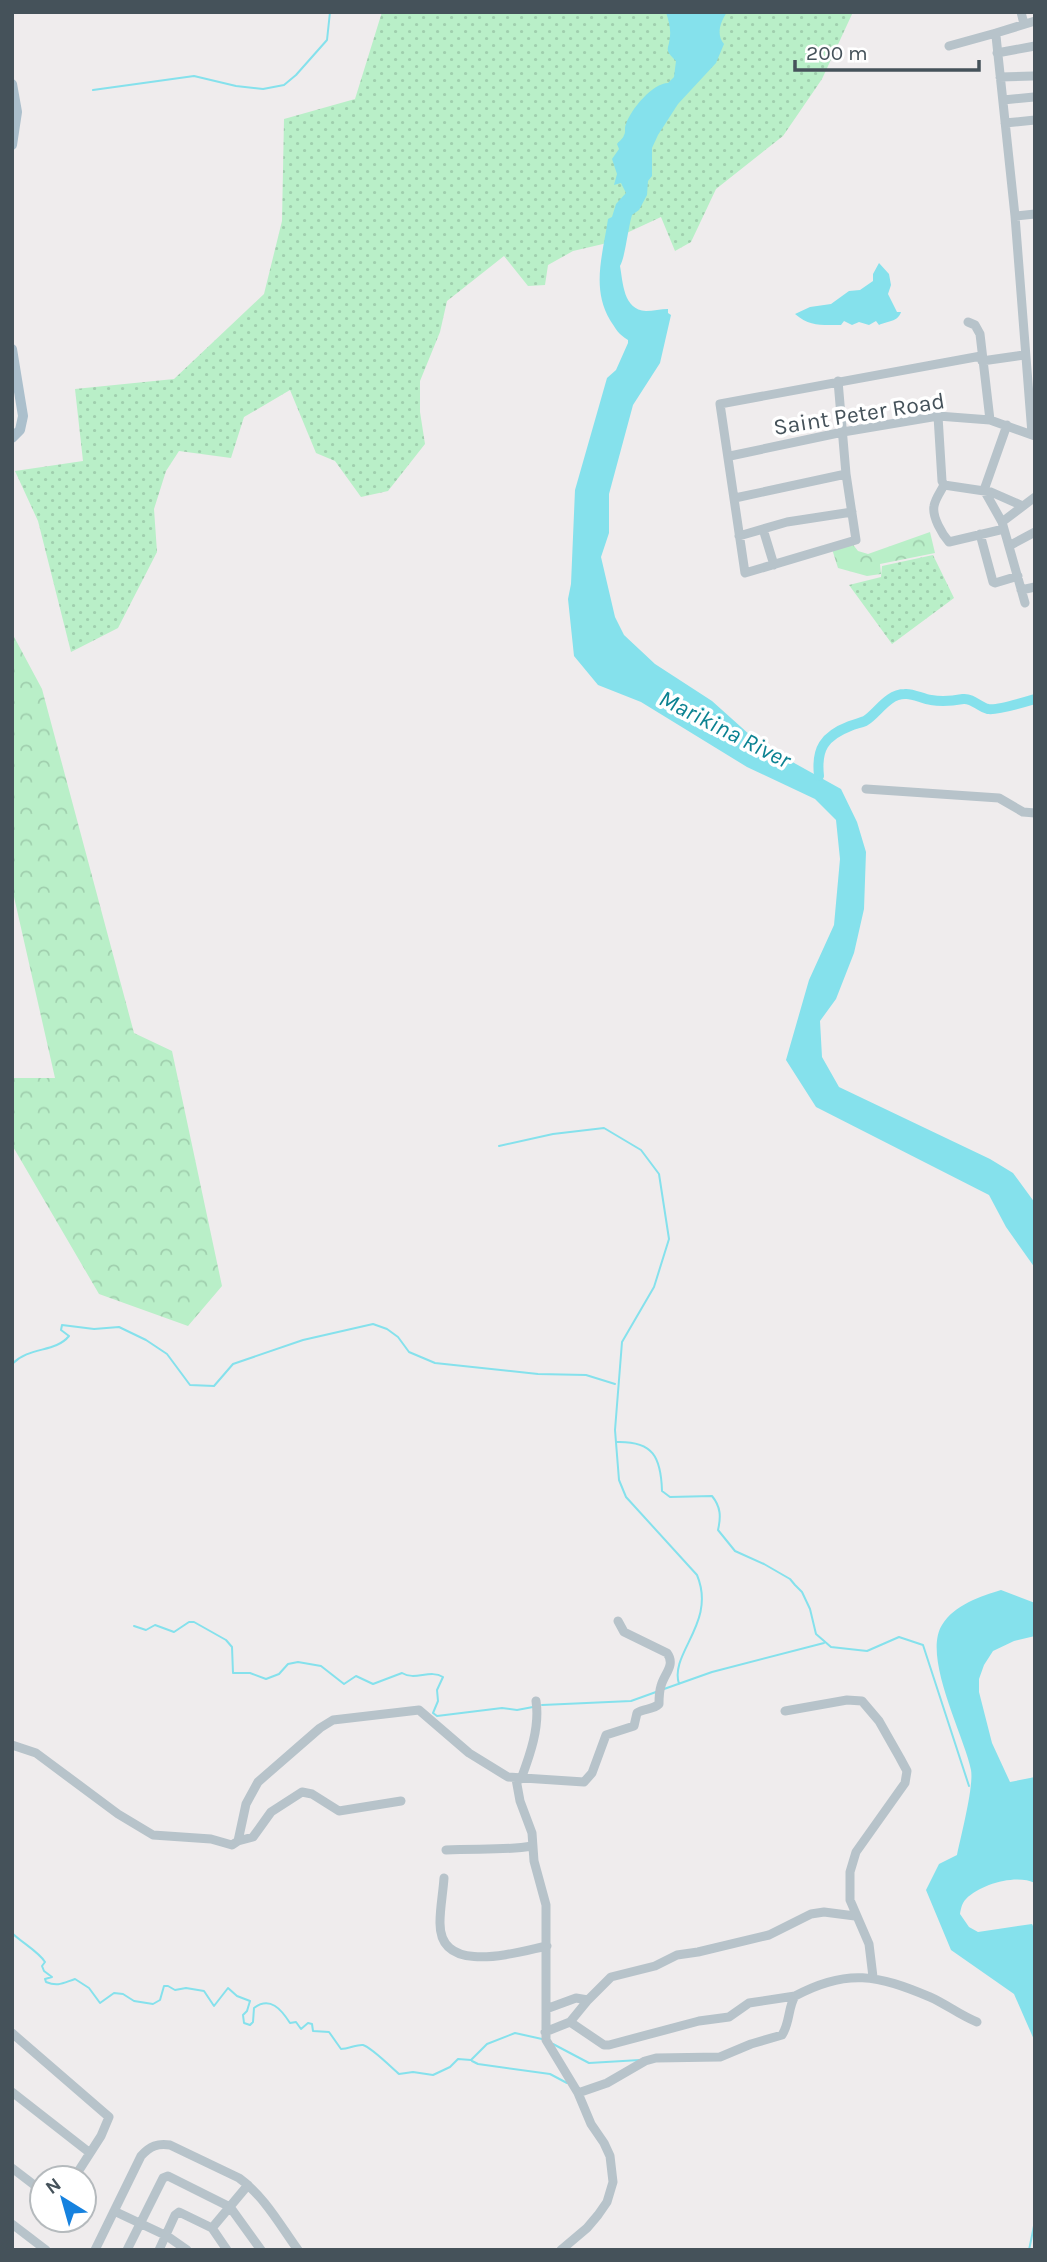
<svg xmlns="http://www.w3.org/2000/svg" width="1047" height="2262" font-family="Karla,sans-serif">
<defs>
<pattern id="grass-dots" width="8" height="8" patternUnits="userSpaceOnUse" patternTransform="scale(1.75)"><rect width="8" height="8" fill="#b9efc8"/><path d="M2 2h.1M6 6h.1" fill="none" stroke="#a0cfae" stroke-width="1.8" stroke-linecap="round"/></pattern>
<pattern id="forest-crowns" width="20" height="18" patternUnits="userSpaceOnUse" patternTransform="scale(1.75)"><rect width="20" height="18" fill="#b9efc8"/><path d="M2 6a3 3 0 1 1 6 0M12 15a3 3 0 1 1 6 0" fill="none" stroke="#a0cfae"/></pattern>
</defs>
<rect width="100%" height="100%" fill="#efeced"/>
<path fill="url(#grass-dots)" d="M 382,12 L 853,12 L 822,79 L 783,136 L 716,189 L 691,242 L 675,251 L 661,217 L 603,244 L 573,251 L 548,265 L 545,285 L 528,286 L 504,256 L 447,301 L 440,332 L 420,381 L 420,412 L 425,444 L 388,491 L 361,497 L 335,461 L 316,453 L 290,390 L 244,417 L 231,458 L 179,451 L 166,471 L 154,509 L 157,552 L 118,628 L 71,652 L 38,521 L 15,471 L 83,461 L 75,389 L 174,379 L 264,294 L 282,221 L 284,119 L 355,99 Z
M 933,555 L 954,598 L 892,644 L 849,585 L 881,577 L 882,566 Z"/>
<path fill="url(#forest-crowns)" d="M 930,532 L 935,553 L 880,564 L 881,574 L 867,576 L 838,568 L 832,549 L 851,542 L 858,551 L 868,554 Z
M 12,633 L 42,689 L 134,1033 L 172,1051 L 222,1286 L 188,1326 L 99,1294 L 12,1145 L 12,1078 L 55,1078 L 12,888 Z"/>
<path fill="#85e1ec" d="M 666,12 L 727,12 C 720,23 716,34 724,44 L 716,63 L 678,104 L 658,135 L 652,148 L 652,176 L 648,181 L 647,195 L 639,210 L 632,215 C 628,228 625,258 620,266 C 623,282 623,310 646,311 C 653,311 661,309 668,309 L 668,313 L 671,315 L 660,363 L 633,405 L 609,494 L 609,533 L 601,557 L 615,617 L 624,635 L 655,664 L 712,701 L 760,744 L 841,789 L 857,822 L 866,852 L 864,909 L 854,953 L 836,999 L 820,1021 L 822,1057 L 839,1087 L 990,1159 L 1013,1173 L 1035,1203 L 1035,1268 L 1006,1227 L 989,1195 L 816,1107 L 786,1060 L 809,980 L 834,925 L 840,859 L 836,820 L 815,799 L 747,767 L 641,702 L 598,685 L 574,656 L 568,599 L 571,584 L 575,490 L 607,378 L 616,370 L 628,343 L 628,340 C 618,334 616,329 610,320 C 591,288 603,254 608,219 L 612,217 L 616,204 L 626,193 L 621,183 L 614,185 L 617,174 L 612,159 L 619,149 L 617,144 C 619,141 623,139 624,135 C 626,132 624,128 626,124 C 631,109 653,83 668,83 L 674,77 L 676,61 C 663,48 669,51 670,36 C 671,28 668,19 666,12 Z
M 879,263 L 889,274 L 891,285 L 888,294 L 897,312 L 901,312 C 898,322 887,321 879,325 L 876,321 L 869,325 L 859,322 L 852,325 L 844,321 L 841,325 C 823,325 810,327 795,314 L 810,307 L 831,304 L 849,291 L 860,290 L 873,281 L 873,274 Z
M 1001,1590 L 1035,1603 L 1035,1636 L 1014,1641 L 993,1651 L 984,1665 L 979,1679 L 979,1692 L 992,1743 L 1010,1782 L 1035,1777 L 1035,1883 C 1016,1874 981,1884 966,1899 C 962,1903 961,1908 960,1914 L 969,1927 L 978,1932 L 1032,1924 L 1035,1930 L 1035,2042 L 1014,1994 L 951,1950 L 926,1890 L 939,1864 L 957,1855 C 961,1836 974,1786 971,1770 C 964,1735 922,1657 942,1625 C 954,1605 981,1596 1001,1590 Z"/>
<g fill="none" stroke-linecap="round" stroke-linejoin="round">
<path stroke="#85e1ec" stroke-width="2" d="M 93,90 L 194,76 L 236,86 L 263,89 L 284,85 L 296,75 L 327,40 L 330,12
M 499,1146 L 553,1134 L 604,1128 L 641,1150 L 659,1174 L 669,1239 L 654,1287 L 622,1342 L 615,1430 L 619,1480 L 626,1497 L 697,1575 C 717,1623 669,1653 679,1684
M 12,1364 C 30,1346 55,1353 69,1336 L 61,1330 L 62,1325 L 94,1329 L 119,1327 L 146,1340 L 167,1354 L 190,1385 L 214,1386 L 233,1364 L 303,1340 L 373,1324 L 387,1329 L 398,1337 L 409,1352 L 435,1363 L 538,1374 L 586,1375 L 615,1384
M 617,1442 C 653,1441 661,1457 662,1491 L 670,1497 L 712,1496 C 721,1507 721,1517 718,1530 L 735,1551 L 764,1564 L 790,1579 L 795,1585 L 802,1592 L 810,1609 L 816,1634 L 831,1647 L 867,1651 L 899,1637 L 923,1645 L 969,1786
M 134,1626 L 146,1630 L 155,1625 L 174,1632 L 189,1622 L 194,1622 L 226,1640 L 232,1647 L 233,1673 L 250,1673 L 266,1679 L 279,1674 L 288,1664 L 298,1662 L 321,1666 L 344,1684 L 356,1676 L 373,1684 L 402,1673 C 415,1681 430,1669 443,1677 L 437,1690 L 438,1701 L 433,1713 L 437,1716 L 502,1708 L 517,1710 L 533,1707
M 664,1689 L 712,1672 L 824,1643
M 542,1705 L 631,1701 L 656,1692
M 12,1933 C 21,1942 39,1952 45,1962 L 42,1966 L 44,1971 L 52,1977 L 45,1979 L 46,1982 C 58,1987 63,1983 75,1979 L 89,1988 L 100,2003 L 114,1993 L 123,1994 L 134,2001 L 153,2004 L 160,2000 L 164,1986 L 168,1986 L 175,1990 L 186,1988 L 204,1991 L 214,2006 L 228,1988 L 237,1996 L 250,2001 L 247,2011 L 243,2015 L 244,2023 L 250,2025 L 253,2022 L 254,2008 C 270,1996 281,2009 290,2023 L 296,2022 L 301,2029 L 308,2023 L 312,2024 L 313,2031 L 329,2032 L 341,2049 C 348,2049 358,2044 363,2045 C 371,2047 392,2068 399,2074 L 413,2072 L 433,2075 L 450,2067 L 458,2059 L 471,2060 L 487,2044 L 515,2033 L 542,2039
M 553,2044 L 589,2063 L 640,2060
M 472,2061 L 478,2064 L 550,2074 L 567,2083
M 1029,2250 L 1035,2221"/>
<path stroke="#85e1ec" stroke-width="10" d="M 819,776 C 816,749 824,736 850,726 C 855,724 860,723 865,721 C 878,713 887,694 905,694 C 912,693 923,699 931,700 C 943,702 952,701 963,699 C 973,698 979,707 988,709 C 996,711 1025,702 1035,699"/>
<path stroke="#b7c3ca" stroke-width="9" d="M 1021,12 L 1024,24
M 949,46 L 996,33
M 997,53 L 1035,46
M 1000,77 L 1033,76
M 1003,100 L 1034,97
M 1005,123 L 1035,120
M 1015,216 L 1035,214
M 968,322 L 975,325 L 980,334 L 990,420
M 982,361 L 1024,355
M 838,381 L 846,474 L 856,540 L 745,573 L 720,404 L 981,356
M 938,416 L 942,481 L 944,485 C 941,491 935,499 934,506 C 932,517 942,534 949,542 L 1004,529
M 1007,425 L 984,490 L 1002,522 L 1025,603
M 1032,434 L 1015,216 L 996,36 L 996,33 L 1035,21
M 730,456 L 843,432 L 938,416 L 990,420 L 1035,436
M 944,485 L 991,492 L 1023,506
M 735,498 L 846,474
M 1002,522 L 1035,497
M 763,529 L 774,565
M 980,534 L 993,582 L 995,583 L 1018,576
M 739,536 L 787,522 L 852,512
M 1009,546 L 1035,532
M 1021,590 L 1035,587
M 866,789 L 999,798 L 1023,812 L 1035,813
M 785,1711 L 847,1700 L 862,1701 L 879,1721 L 900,1758 L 907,1771 L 905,1783 L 856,1852 L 850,1872 L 850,1900 L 869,1944 L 873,1977
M 12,1745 L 36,1753 L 118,1814 L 153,1835 L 211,1839 L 232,1845 L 238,1841 L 246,1804 L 258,1782 L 320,1728 L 333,1720 L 419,1710 L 469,1753 L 508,1777 L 584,1782 L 592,1773 L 606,1735 L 634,1726 L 637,1713 C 644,1708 653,1710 659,1704 C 659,1698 659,1692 661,1686 C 664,1674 676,1665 667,1653 L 624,1632 L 618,1621
M 516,1779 L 520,1801 L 532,1833 L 534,1861 L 546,1905 L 546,2040 L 578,2093 L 591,2124 L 604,2143 L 610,2156 L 613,2182 L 607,2202 L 598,2215 L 587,2228 L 561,2250
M 521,1779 C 530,1755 540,1727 536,1701
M 238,1841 L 253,1837 L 271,1812 L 302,1792 L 312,1794 L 339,1811 L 401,1801
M 446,1850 C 475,1848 504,1851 532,1846
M 444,1878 C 443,1893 440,1908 440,1922 C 439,1977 517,1952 547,1946
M 546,2009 L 576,1998 L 588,2000
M 570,2022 L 604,2045 L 609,2045 L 699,2021 L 729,2017 L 749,2003 L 795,1996
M 545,2032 L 570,2022 L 588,2000 L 611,1977 L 655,1966 L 677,1955 L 698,1952 L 769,1935 L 811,1914 L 824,1912 L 855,1916
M 12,2033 L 109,2117 L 101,2136 L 74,2178
M 12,2092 L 90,2153
M 578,2093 L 607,2083 L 645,2061 L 656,2058 L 720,2057 L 751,2044 L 782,2035 C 790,2023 788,2007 795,1996 C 847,1968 878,1975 930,1997 C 946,2004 961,2016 977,2022
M 12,2168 L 42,2191
M 114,2211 L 167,2236 L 187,2250
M 12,2224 L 46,2250
M 212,2228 L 248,2185
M 95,2250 L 141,2156 C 150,2146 158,2143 170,2145 L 239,2178 C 264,2196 280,2225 298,2250
M 127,2250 L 163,2178 L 168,2176 L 230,2207 L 261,2250
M 159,2250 L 175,2215 L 179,2212 L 212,2228 L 227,2250"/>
<path stroke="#abbfcc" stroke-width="10" d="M 12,84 L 17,112 L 12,145
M 12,349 L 23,416 L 20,430 L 12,438"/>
</g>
<g text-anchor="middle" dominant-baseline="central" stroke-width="7" stroke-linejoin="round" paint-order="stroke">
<g font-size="23" fill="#45525a" stroke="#fff">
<text transform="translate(859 414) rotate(-9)">Saint Peter Road</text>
</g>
<g font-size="24" font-style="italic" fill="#0b8291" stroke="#fff">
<text transform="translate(725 729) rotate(27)">Marikina River</text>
</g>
</g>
<rect width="1047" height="2262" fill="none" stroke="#45525a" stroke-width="28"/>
<g transform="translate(63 2199) rotate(323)"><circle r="33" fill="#ffffff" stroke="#b5babd" stroke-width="2"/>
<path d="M0-5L12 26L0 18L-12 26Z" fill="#1682df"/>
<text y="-10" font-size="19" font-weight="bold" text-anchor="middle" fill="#45525a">N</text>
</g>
<path d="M795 60v10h184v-10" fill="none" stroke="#45525a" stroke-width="3.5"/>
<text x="806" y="60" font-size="21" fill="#45525a" stroke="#ffffff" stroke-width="5" paint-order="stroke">200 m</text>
</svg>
